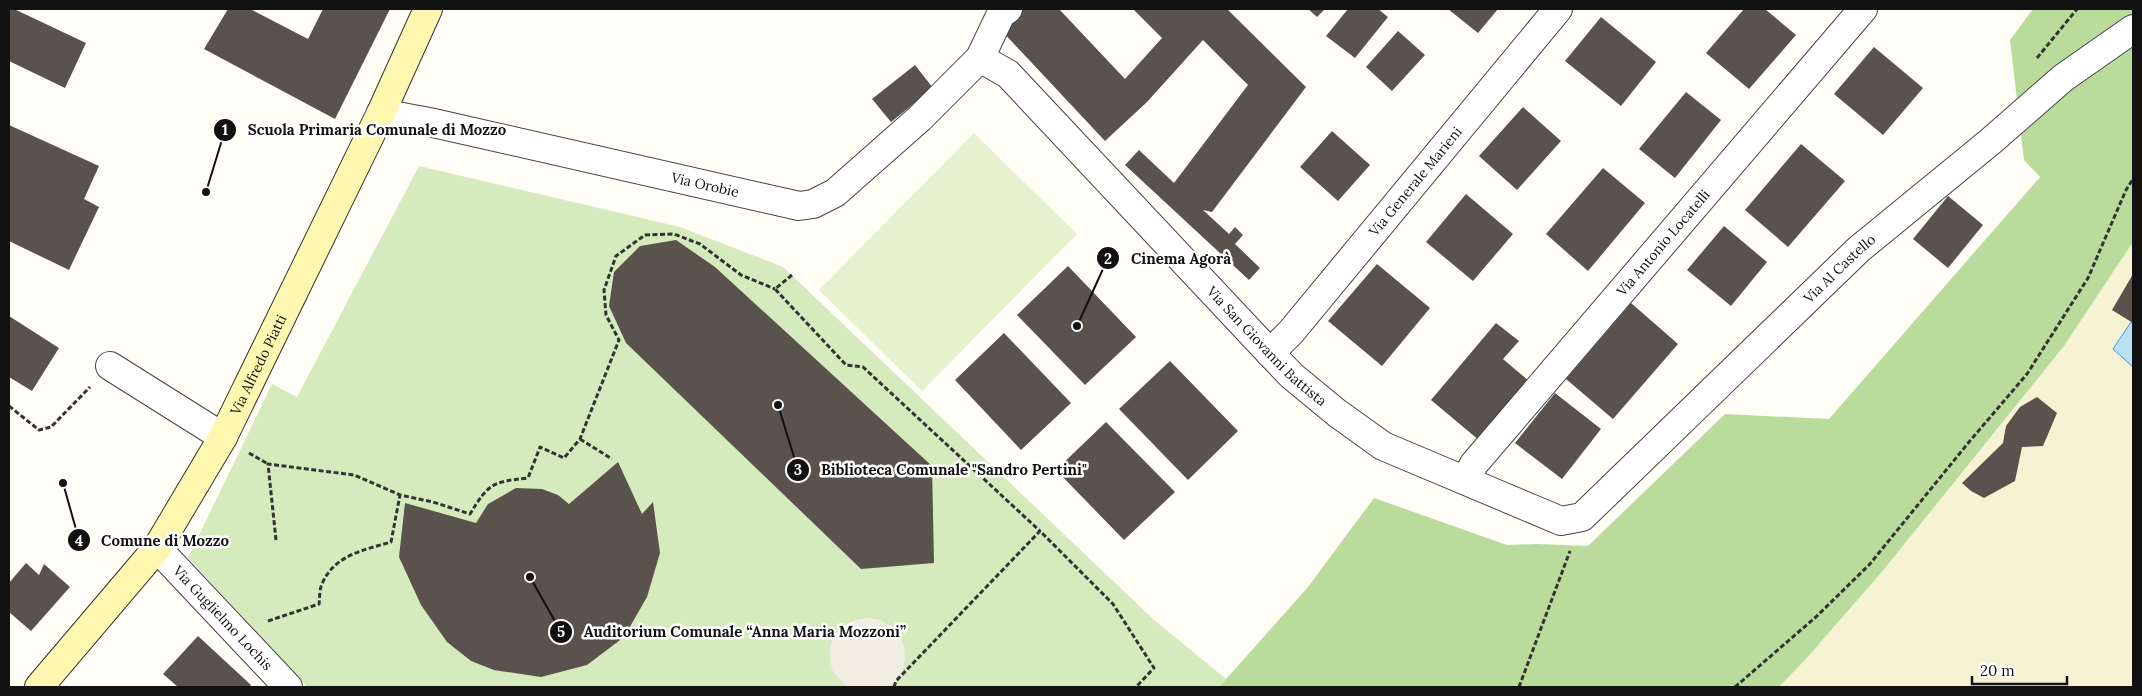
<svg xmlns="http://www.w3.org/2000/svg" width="2142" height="696" font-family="Lora,serif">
<rect width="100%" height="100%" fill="#fffdf5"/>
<path fill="#f6f3d4" d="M 2133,242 L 2133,687 L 1779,687 L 1805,660 L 1881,573 L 2064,346 Z"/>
<path fill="#d5ebbd" d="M 419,166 L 680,227 L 783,267 L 1153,619 L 1226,679 L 1219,687 L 307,687 L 188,558 L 272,384 L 297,397 Z"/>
<path fill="#b9dc9c" d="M 2033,9 L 2133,9 L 2133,242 L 2064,346 L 1881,573 L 1805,660 L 1779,687 L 1219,687 L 1308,587 L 1374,498 L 1507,545 L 1537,544 L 1588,546 L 1725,414 L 1829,419 L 2040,177 L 2024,160 L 2010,40 Z"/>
<path fill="#e6f2cf" d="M 974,133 L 1077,234 L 922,391 L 819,290 Z"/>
<path fill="#f1ede2" d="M 867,618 L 880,620 L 891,626 L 899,635 L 904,647 L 905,659 L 902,671 L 896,681 L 888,687 L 847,687 L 833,672 L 830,660 L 830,647 L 835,635 L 844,626 L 855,620 Z"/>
<path fill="#b9e0f7" stroke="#3f96cf" d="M 2131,322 L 2133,323 L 2133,367 L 2113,349 Z"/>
<path fill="#5a524d" d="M 9,9 L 14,9 L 86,43 L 65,88 L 9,61 Z
M 228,9 L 250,9 L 308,39 L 323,9 L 390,9 L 335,119 L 204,49 Z
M 1024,9 L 1059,9 L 1125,79 L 1162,38 L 1133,9 L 1227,9 L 1306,87 L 1212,212 L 1203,210 L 1229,234 L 1235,227 L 1243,235 L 1235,244 L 1260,268 L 1249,280 L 1125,165 L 1139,150 L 1174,183 L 1248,85 L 1203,40 L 1147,102 L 1105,141 L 1001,30 Z
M 1308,9 L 1325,9 L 1317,17 Z
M 1348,9 L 1378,9 L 1388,17 L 1355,58 L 1326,36 Z
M 1448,9 L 1498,9 L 1478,33 Z
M 1744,9 L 1765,9 L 1796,35 L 1749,89 L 1706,53 Z
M 1601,17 L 1656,62 L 1621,106 L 1565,61 Z
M 1398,31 L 1425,55 L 1392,91 L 1366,67 Z
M 1874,47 L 1923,88 L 1883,135 L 1834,94 Z
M 915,65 L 933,88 L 891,122 L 872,99 Z
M 1686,92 L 1721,120 L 1675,178 L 1639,149 Z
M 1523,107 L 1561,141 L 1517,190 L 1479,156 Z
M 9,125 L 99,166 L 84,199 L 99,207 L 69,270 L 9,241 Z
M 1332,131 L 1370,165 L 1338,201 L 1300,167 Z
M 1801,144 L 1845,181 L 1788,247 L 1745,210 Z
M 1603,168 L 1645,203 L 1588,271 L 1546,234 Z
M 1466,194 L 1513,234 L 1473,281 L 1426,242 Z
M 1948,196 L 1983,225 L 1948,268 L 1913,239 Z
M 1724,226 L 1767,262 L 1731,306 L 1687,270 Z
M 676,240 L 715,267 L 932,466 L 934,563 L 861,569 L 626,343 L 609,306 L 614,272 L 640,246 Z
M 1377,264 L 1430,308 L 1382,366 L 1328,321 Z
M 1068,266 L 1136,337 L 1085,385 L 1017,315 Z
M 2133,274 L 2133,323 L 2112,310 Z
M 1631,303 L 1678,344 L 1613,419 L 1566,379 Z
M 9,316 L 59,348 L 32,391 L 9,377 Z
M 1496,323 L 1519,341 L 1503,359 L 1530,382 L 1480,441 L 1431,400 Z
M 1004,333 L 1071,403 L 1021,450 L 955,380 Z
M 1170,361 L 1238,431 L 1188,480 L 1119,409 Z
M 1555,393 L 1601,429 L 1562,479 L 1515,443 Z
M 2037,397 L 2057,413 L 2043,446 L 2022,447 L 2015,481 L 1984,498 L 1971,491 L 1962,483 L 2003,443 L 2006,426 L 2020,407 Z
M 1106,422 L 1175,492 L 1124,540 L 1056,470 Z
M 618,462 L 642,514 L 653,502 L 660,553 L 647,597 L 624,637 L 587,665 L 541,677 L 494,670 L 471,661 L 447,642 L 421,605 L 399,557 L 405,503 L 476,523 L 488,504 L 516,488 L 542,489 L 558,495 L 569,504 Z
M 26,563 L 39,575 L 44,564 L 70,587 L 31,631 L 9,612 L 9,583 Z
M 198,636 L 251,685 L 249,687 L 178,687 L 163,674 Z"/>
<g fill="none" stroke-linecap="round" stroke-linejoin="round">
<defs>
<g id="street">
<path id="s1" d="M 980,58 L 1008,74 L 1270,353 L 1292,376 L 1337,413 L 1383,446 L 1561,521 L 1582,517 L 1859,249 L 1991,141 L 2063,78 L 2133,29"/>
<path id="s2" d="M 381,113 L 429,122 L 799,206 L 813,204 L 835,193 L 920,118 L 980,58 L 1001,14 L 1008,9"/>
<path id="s3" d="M 1270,353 L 1291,332 L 1558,9"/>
<path d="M 110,366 L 223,437"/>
<path id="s4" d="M 1466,480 L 1474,464 L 1863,9"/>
<path id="s5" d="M 157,548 L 288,687"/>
</g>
<g id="secondary">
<path id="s6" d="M 39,687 L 157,548 L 223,437 L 381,113 L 428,9"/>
</g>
</defs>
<use href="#street" stroke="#444" stroke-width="30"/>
<use href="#secondary" stroke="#333" stroke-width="30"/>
<path stroke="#333" stroke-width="3" stroke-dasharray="5 2.5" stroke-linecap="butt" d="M 2037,58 L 2077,9
M 792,275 L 775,289 L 846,365 L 863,367 L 1040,531
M 9,406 L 39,430 L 51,427 L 90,387
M 580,439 L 612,459
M 249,453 L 268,464
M 276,540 L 268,464 L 354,475 L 400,495
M 268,621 L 319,604 C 320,598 319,590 322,584 C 334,555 364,550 391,542 L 400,495 L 433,502 L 470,514 C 489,483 492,482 528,478 L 540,447 L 564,458 L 580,439 L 619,340 L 606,315 L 604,290 L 616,256 L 645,235 L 674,234 L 700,244 L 741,275 L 775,289
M 894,687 L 896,681 L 1040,531 L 1113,604 L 1154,668 L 1136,687
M 1519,687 L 1570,551
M 1735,687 L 1817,616 L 1869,565 L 1969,442 L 2027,374 L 2088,278 L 2126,190 L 2133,179"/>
<use href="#street" stroke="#fff" stroke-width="28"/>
<use href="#secondary" stroke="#fff6b0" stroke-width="28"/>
</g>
<g text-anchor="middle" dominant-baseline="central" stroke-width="5" stroke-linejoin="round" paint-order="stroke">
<g font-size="14" fill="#111" stroke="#fff">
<text stroke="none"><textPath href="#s3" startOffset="225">Via Generale Marieni</textPath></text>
<text stroke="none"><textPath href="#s2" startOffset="332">Via Orobie</textPath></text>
<text stroke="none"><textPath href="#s4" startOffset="309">Via Antonio Locatelli</textPath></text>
<text stroke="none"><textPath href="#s1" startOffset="1134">Via Al Castello</textPath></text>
<text stroke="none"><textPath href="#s1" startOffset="408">Via San Giovanni Battista</textPath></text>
<text stroke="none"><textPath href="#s6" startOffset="392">Via Alfredo Piatti</textPath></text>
<text stroke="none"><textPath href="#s5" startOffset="96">Via Guglielmo Lochis</textPath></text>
</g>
</g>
<path fill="none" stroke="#111" stroke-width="2" d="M206 192L225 130M1077 326L1108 258M778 405L798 470M63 483L79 540M530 577L561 632"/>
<g fill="#111" stroke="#fff" stroke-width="2">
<circle cx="206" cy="192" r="5"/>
<circle cx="1077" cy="326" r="5"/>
<circle cx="778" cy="405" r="5"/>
<circle cx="63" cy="483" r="5"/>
<circle cx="530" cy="577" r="5"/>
<circle cx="225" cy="130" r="12"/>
<circle cx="1108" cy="258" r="12"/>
<circle cx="798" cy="470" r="12"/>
<circle cx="79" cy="540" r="12"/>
<circle cx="561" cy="632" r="12"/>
</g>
<g font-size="15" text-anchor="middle" font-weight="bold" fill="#fff">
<text x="225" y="135">1</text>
<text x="1108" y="264">2</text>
<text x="798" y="475">3</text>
<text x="79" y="546">4</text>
<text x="561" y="637">5</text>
</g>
<g font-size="15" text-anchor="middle" font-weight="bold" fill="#111" stroke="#fff" stroke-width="5" stroke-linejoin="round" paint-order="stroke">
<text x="377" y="135">Scuola Primaria Comunale di Mozzo</text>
<text x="1181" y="264">Cinema Agorà</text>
<text x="954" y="475">Biblioteca Comunale "Sandro Pertini"</text>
<text x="165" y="546">Comune di Mozzo</text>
<text x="745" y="637">Auditorium Comunale “Anna Maria Mozzoni”</text>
</g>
<rect width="2142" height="696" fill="none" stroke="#111111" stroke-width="20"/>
<path d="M1972 676v8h95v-8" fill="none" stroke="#111111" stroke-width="2.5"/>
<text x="1980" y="676" font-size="15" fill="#111111" stroke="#ffffff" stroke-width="4" paint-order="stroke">20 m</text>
</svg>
